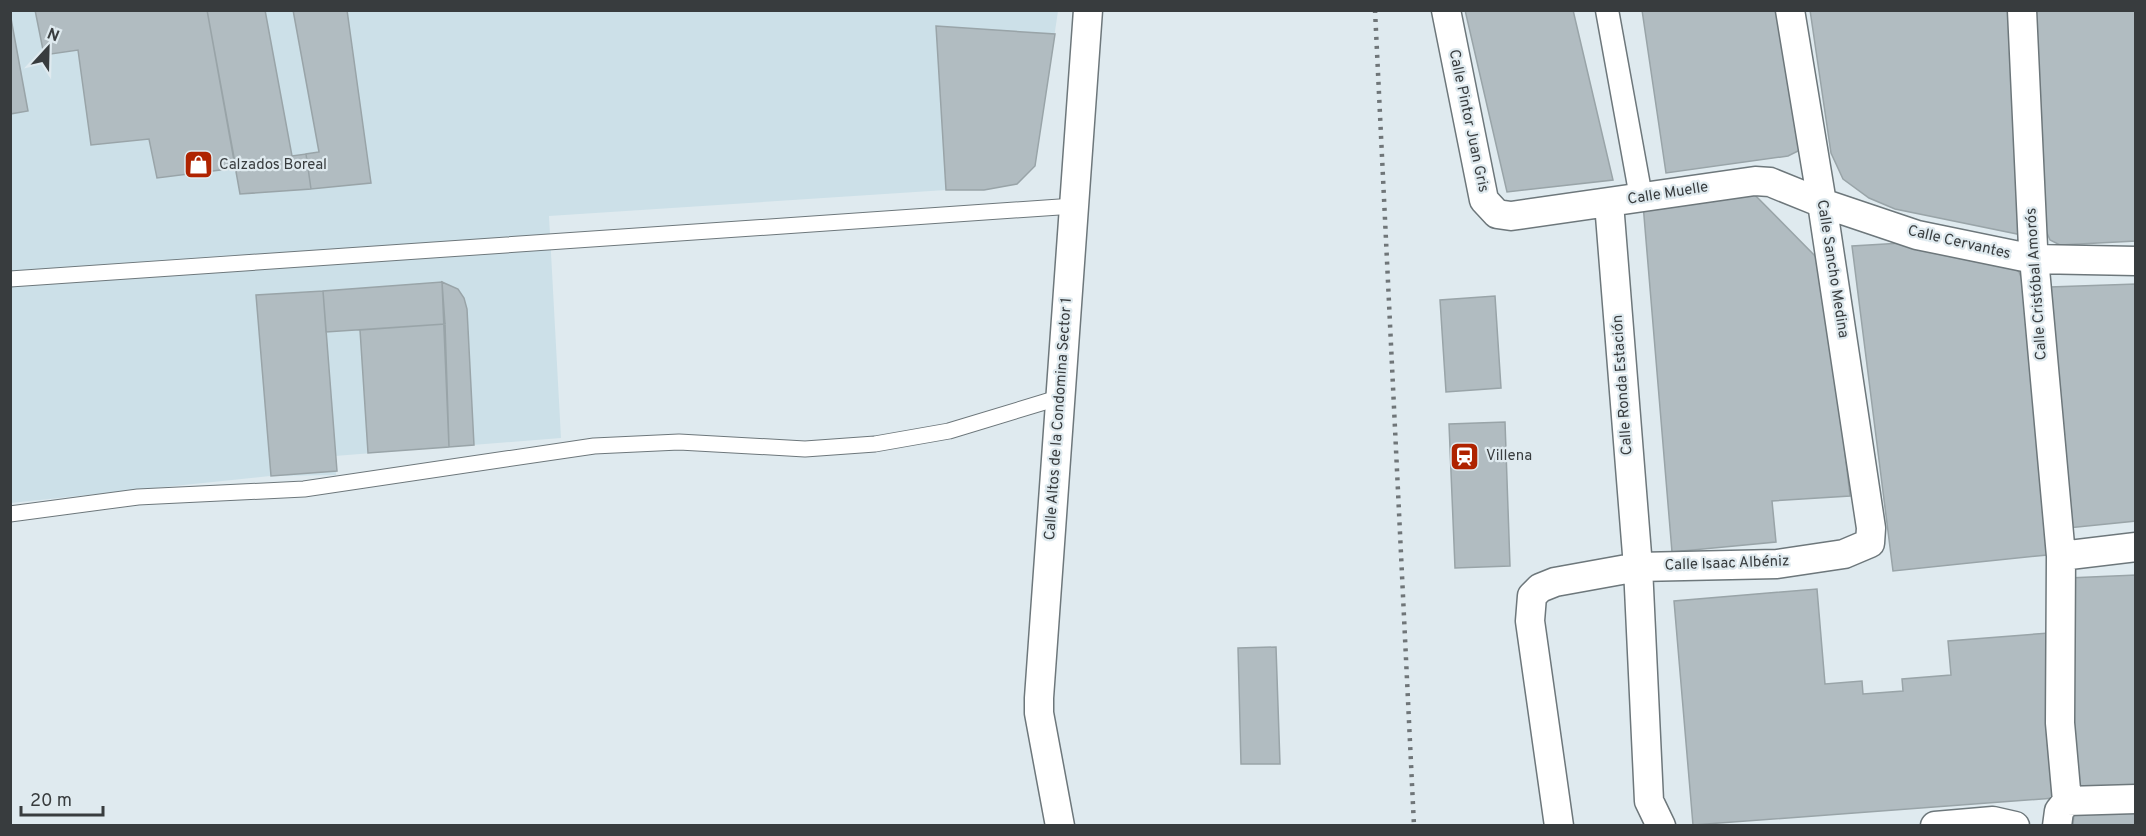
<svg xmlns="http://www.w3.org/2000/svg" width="2146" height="836" font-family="Overpass,sans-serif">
<rect width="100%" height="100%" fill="#dfeaef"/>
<path fill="#cce0e8" d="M 10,11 L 1058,11 L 1035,166 L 1017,184 L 984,190 L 946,190 L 549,216 L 561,438 L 335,456 L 336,475 L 270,476 L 11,503 Z"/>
<path fill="#b1bcc1" stroke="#99a4a8" stroke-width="1.5" d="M 35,10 L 207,10 L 236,168 L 157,178 L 149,139 L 91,145 L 78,50 L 44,55 Z
M 207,10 L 265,10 L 292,156 L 306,154 L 311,189 L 240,194 Z
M 293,10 L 347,10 L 371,183 L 311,189 L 306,154 L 319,152 Z
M 1465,10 L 1573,10 L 1613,180 L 1507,192 Z
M 1642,10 L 1779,10 L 1802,149 L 1788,156 L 1666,173 Z
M 1810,10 L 2011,10 L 2022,235 L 1895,209 L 1869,198 L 1843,179 L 1831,153 Z
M 2035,10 L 2136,10 L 2136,241 L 2060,245 L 2050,240 L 2045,228 Z
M 10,13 L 28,111 L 10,114 Z
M 936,26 L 1055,34 L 1035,166 L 1017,184 L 984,190 L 946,190 Z
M 1747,187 L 1823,264 L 1850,496 L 1772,501 L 1776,542 L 1672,552 L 1643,204 Z
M 1902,243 L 2009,264 L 2019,272 L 2024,285 L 2047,555 L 1893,571 L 1852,246 Z
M 442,282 L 445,324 L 326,332 L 323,291 Z
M 442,282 L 458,289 L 464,298 L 467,309 L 474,445 L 449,447 Z
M 2136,284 L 2136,521 L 2068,528 L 2050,287 Z
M 323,291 L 337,471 L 271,476 L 256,295 Z
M 1495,296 L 1501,388 L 1446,392 L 1440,300 Z
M 445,324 L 449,447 L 368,453 L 360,330 Z
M 1505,422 L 1510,566 L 1455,568 L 1449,424 Z
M 2136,575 L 2136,787 L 2076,790 L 2068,578 Z
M 1817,589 L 1825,684 L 1862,681 L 1863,694 L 1903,691 L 1902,679 L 1951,675 L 1948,641 L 2049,633 L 2055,798 L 1693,825 L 1674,601 Z
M 1276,647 L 1280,764 L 1241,764 L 1238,648 Z
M 2136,812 L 2136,826 L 2073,826 L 2074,813 Z"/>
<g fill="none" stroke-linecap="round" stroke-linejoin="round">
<defs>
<path id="service" d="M 10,279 L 1074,206
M 10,514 L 138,497 L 304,489 L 594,446 L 679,442 L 805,449 L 875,444 L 949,431 L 1061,397"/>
<path id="pedestrian" d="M 1607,10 L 1641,197"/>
<path id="minor" d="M 1446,10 L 1484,200 L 1497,214 L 1511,216 L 1755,181 L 1770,182 L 1822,203 L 1917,235 L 2034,259 L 2136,261
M 2022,10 L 2033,247 L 2061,556 L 2060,723 L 2067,801 L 2059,811 L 2057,826
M 1609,203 L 1638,567 L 1649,801 L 1661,826
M 2061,556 L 2136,547
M 2067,801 L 2136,799
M 1060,826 L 1039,713 L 1039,698 L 1088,10
M 1559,826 L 1530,621 L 1532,596 L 1540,588 L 1555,582 L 1638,567 L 1777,564 L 1844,554 L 1870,543 L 1871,528 L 1822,203 L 1790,10
M 1935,826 L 1993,821 L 2015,826"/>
</defs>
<use href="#service" stroke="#6d777b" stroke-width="17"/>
<use href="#pedestrian" stroke="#6d777b" stroke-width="25"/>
<use href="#minor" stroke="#6d777b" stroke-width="31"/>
<use href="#service" stroke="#fff" stroke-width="15"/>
<use href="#pedestrian" stroke="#fff" stroke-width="22"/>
<use href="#minor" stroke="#fff" stroke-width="28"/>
<path stroke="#6f7578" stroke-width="4.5" stroke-dasharray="3 6" stroke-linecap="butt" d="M 1375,10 L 1414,826"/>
</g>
<defs>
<symbol id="shop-square" viewBox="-11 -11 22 22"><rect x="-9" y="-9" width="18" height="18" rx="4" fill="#af2300" stroke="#dfeaef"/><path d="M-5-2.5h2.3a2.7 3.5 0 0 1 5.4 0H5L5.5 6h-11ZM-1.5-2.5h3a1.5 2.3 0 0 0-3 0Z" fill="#fff"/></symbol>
<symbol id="station-square" viewBox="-11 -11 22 22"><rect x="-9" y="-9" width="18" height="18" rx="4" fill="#af2300" stroke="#dfeaef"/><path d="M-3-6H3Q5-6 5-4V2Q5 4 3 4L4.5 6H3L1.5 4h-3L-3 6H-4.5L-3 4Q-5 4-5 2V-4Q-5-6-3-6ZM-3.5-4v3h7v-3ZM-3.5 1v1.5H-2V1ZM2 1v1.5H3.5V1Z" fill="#fff"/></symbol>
</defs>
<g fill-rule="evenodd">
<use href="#shop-square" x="182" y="148" width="33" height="33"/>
<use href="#station-square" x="1448" y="440" width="33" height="33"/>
</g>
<g text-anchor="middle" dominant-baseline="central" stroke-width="4.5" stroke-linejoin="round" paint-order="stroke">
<g font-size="15" fill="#383c3e" stroke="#dfeaef">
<text transform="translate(1468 121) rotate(78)">Calle Pintor Juan Gris</text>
<text transform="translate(1668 194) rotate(-9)">Calle Muelle</text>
<text transform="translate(1959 243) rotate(13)">Calle Cervantes</text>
<text transform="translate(1832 269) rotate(81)">Calle Sancho Medina</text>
<text transform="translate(2037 284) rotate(-94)">Calle Cristóbal Amorós</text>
<text transform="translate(1623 385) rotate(-94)">Calle Ronda Estación</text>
<text transform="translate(1059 419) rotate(-86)">Calle Altos de la Condomina Sector 1</text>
<text transform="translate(1727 564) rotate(-2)">Calle Isaac Albéniz</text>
</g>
<g font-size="15" fill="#383c3e" stroke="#dfeaef" text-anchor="start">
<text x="219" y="165">Calzados Boreal</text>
<text x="1486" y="456">Villena</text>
</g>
</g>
<rect width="2146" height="836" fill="none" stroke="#383c3e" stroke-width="24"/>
<g transform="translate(48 48) rotate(22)" stroke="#dfeaef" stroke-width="4.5" paint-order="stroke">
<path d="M0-4.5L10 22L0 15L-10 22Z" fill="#383c3e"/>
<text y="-9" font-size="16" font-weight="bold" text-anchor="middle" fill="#383c3e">N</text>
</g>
<path d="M21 806v9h82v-9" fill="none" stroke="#383c3e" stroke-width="3"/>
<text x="30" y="806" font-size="18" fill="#383c3e" stroke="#dfeaef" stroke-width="4.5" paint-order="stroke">20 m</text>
</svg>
